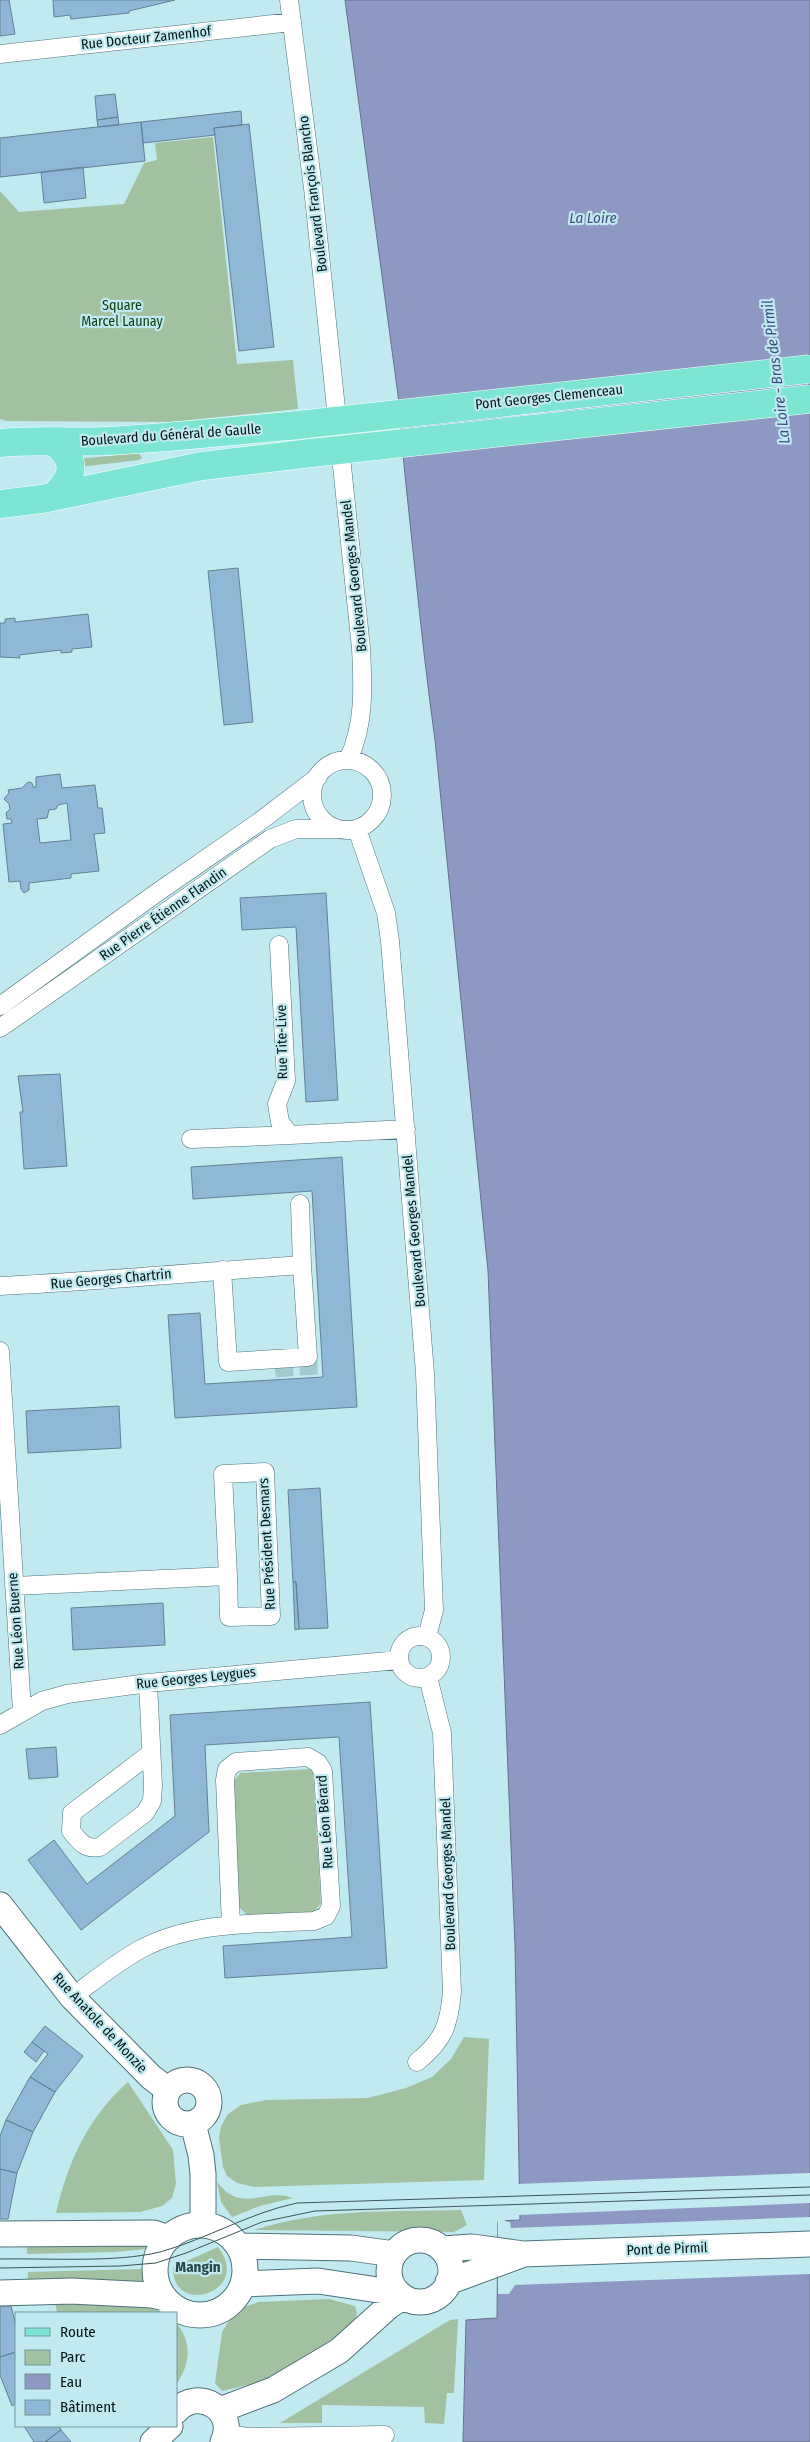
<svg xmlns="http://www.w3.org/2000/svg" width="810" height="2442" font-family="'Fira Sans Condensed',sans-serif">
<rect width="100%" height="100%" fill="#c0eaf0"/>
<path fill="#a2c1a0" d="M 213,137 L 237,364 L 293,360 L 298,409 L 170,422 L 7,421 L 0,419 L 0,191 L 19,212 L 124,204 L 144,163 L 157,160 L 155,143 Z
M 139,453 L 142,458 L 139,460 L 79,467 L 78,459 Z
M 313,1769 L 321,1903 L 311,1916 L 251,1919 L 237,1905 L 232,1784 L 240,1773 Z
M 464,2037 L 489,2039 L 484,2180 L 254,2187 L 237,2183 L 227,2176 L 223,2167 L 219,2138 L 221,2126 L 228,2114 L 241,2105 L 266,2100 L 368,2098 L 406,2088 L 432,2077 L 451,2059 Z
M 128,2082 L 173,2150 L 176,2184 L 172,2198 L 162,2206 L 140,2212 L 56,2213 C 68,2162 88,2117 128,2082 Z
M 217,2182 C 242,2215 265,2187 293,2198 L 260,2206 L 232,2217 L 221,2202 Z
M 461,2210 L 467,2225 L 454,2232 L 254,2230 C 321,2208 391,2212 461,2210 Z
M 146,2238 L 146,2249 L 115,2252 L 27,2254 L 27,2239 Z
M 218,2247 C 253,2292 172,2318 173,2267 Z
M 145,2269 L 144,2284 L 27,2286 L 28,2272 Z
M 329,2299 L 355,2306 L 357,2313 L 355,2321 L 326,2348 L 264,2381 L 222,2391 L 215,2383 L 222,2332 L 236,2310 L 259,2302 Z
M 55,2302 L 139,2305 L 165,2313 L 57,2313 Z
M 458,2319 L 454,2393 L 447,2393 L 444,2424 L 425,2423 L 424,2407 L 322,2405 L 322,2423 L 280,2423 L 450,2320 Z
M 176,2322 C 192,2343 191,2363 176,2385 Z"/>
<path fill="#8d99c2" stroke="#64718e" d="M 345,0 L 810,0 L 810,2442 L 463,2442 L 466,2320 L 497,2318 L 498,2221 L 520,2220 L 515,1946 L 488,1271 L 435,740 C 427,683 421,627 415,570 C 409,511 402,454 398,395 Z"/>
<path fill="#c0eaf0" d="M 810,2173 L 810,2203 L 518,2215 L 516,2184 Z
M 810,2217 L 810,2274 L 515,2285 L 509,2294 L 498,2294 L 498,2218 L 505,2218 L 505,2221 L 510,2222 L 511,2228 Z"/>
<path fill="#8eb8d5" stroke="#658195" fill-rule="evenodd" d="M 0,0 L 9,0 L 15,34 L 0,36 Z
M 53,0 L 175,0 L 129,11 L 129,13 L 71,19 L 70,15 L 54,17 Z
M 115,94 L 118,117 L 97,120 L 95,96 Z
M 241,111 L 242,125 L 214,128 L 215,135 L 143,143 L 141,122 Z
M 118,117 L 119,125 L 98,127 L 97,120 Z
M 141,122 L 145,161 L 0,177 L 0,138 Z
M 249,124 L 274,347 L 239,351 L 214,128 Z
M 83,167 L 86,198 L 44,203 L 41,172 Z
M 238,568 L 253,722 L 224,725 L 208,571 Z
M 88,614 L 92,647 L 72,649 L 72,652 L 61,653 L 61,650 L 19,655 L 20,658 L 0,657 L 0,623 L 5,623 L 5,619 L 15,618 L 15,622 Z
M 60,774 L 62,788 L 95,785 L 98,808 L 102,808 L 105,833 L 94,834 L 99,871 L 71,874 L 71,878 L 29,883 L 29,890 L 24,893 L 21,889 L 20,881 L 9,882 L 3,824 L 12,823 L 11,819 L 7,819 L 6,813 L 10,809 L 9,804 L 4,799 L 9,793 L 8,790 L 22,788 L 28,782 L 32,783 L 33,787 L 36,787 L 36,777 ZM 67,803 L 71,840 L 40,843 L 37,819 L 47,818 L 49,810 L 56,809 L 58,805 Z
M 326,893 L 338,1100 L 306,1102 L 296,927 L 242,930 L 240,898 Z
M 60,1074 L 67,1166 L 24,1169 L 20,1112 L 23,1112 L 18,1076 Z
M 342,1157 L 357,1407 L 175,1418 L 168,1315 L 200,1313 L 205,1384 L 323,1377 L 312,1191 L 193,1199 L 191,1167 Z
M 119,1406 L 121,1448 L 28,1453 L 26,1411 Z
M 320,1488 L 328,1628 L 299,1629 L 296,1582 L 293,1582 L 288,1490 Z
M 293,1582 L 296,1582 L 299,1629 L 295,1630 Z
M 163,1603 L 165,1645 L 73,1650 L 71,1608 Z
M 370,1702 L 387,1968 L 225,1978 L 223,1946 L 352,1937 L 339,1737 L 205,1745 L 209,1832 L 81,1930 L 28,1860 L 54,1840 L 87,1884 L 175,1816 L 170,1715 Z
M 56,1747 L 58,1777 L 29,1779 L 26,1749 Z
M 45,2026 L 83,2056 L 55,2092 L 30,2077 L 48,2054 L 32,2042 Z
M 32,2042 L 44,2051 L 36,2062 L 24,2052 Z
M 30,2077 L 55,2092 L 33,2132 L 6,2120 Z
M 6,2120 L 33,2132 L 17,2173 L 0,2169 L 0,2136 Z
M 0,2169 L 17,2173 L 8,2219 L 0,2219 Z
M 0,2306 L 11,2306 L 16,2326 L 16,2352 L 0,2357 Z
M 16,2352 L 16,2403 L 12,2406 L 0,2375 L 0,2357 Z
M 24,2426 L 59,2426 L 61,2430 L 45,2442 L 34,2442 Z
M 61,2430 L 71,2442 L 45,2442 Z"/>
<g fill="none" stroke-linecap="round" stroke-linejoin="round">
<path stroke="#a4cacf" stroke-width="18" stroke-dasharray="18 9" stroke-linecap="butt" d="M 308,1357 L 309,1378
M 283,1359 L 285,1379"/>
<defs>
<path id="street" d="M 289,0 L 313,188 L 361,648 C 363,686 365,725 348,760
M 0,54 L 292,22
M312 795a35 35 0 1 1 70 0a35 35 0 1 1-70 0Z
M 357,829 L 386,913 L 390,941 L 425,1373 L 434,1610 L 427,1637
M 279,945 L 286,1081 L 277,1104 L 280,1122 L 290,1135 L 406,1129
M 0,1006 L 155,894 L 259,822 L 318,777
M 0,1028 L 270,839 L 296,829 L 337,829
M 191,1139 L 290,1135
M 300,1204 L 302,1265
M 0,1286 C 101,1281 201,1272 302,1265 L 308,1357 L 228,1362 L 222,1270
M 0,1351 L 22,1711
M 14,1586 L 228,1576 L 229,1617 L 271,1616 L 265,1472 L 223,1474 L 228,1576
M399 1657a21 21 0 1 1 42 0a21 21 0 1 1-42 0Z
M 148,1683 L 153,1785 L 152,1801 L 145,1813 L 100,1847 C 85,1850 80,1842 71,1831 L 72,1813 L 151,1753
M 0,1725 L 42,1701 L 67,1694 L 148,1683 L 399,1660
M 72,1997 C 95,1980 117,1962 141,1949 C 194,1921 257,1924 314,1921 L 326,1916 L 331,1906 L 323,1771 L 318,1763 L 308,1757 L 236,1762 L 227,1769 L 225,1780 L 231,1925
M 417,2062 C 444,2040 449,2025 452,1992 L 442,1733 L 428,1677
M 226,2434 L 248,2437 L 385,2435"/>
<path id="secondary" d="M 0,1905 L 72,1997 L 151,2077 L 168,2090
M165 2102a22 22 0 1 1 44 0a22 22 0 1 1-44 0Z
M 193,2124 L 201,2155 L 203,2174 L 203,2224
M155 2270a45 45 0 1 1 90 0a45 45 0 1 1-90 0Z
M 0,2234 L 154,2233 L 169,2238
M389 2271a31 31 0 1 1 62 0a31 31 0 1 1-62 0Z
M 239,2246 L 351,2248 L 394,2254
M 442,2249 L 472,2247 L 523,2254 L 810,2244
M 448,2282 L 521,2255
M 243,2284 L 318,2281 L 398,2293
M 0,2293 L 71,2291 L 152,2295 L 165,2298
M 220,2410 L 273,2390 L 339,2351 L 389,2306 L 403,2297
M 176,2411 C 199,2386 238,2411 223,2442
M 153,2442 L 170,2426"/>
<path id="primary" d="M 54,442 C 78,460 74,478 54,496
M 0,443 C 36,439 70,443 106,441 C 167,438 228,431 289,426
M 0,504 L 42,499 L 202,466 L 311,453"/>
</defs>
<use href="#street" stroke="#4c7379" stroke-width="19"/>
<use href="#secondary" stroke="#4c7379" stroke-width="27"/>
<use href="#primary" stroke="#fff" stroke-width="29"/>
<use href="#street" stroke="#fff" stroke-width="18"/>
<use href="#secondary" stroke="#fff" stroke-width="25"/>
<use href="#primary" stroke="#7ce6d2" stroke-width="28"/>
<path stroke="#3d5457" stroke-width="1" d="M 0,2259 C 48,2258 115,2263 160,2252 C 207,2239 249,2213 297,2203 L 810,2187
M 0,2268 L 120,2266 L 156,2263 L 186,2253 L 262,2222 L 315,2211 L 810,2195"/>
<defs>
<path id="primary-bridge" d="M 289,426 L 810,369
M 311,453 L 810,399"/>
</defs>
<use href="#primary-bridge" stroke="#fff" stroke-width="29" stroke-linecap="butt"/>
<use href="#primary-bridge" stroke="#7ce6d2" stroke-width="28"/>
</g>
<g text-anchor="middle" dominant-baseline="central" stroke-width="4.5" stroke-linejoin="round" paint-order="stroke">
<g font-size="14" fill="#041315" stroke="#c0eaf0">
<text transform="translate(146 38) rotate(-6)">Rue Docteur Zamenhof</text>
<text transform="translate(313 194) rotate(-97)">Boulevard François Blancho</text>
<text transform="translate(549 397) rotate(-6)">Pont Georges Clemenceau</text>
<text transform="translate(171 435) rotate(-4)">Boulevard du Général de Gaulle</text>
<text transform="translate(354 576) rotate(-96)">Boulevard Georges Mandel</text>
<text transform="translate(163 914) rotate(-35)">Rue Pierre Étienne Flandin</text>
<text transform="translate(282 1042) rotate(-91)">Rue Tite-Live</text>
<text transform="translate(414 1231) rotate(-95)">Boulevard Georges Mandel</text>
<text transform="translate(111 1279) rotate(-5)">Rue Georges Chartrin</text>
<text transform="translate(267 1544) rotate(-93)">Rue Président Desmars</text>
<text transform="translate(16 1621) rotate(-94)">Rue Léon Buerne</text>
<text transform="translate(196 1678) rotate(-6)">Rue Georges Leygues</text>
<text transform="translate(325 1822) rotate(-94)">Rue Léon Bérard</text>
<text transform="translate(448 1874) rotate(-92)">Boulevard Georges Mandel</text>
<text transform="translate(100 2023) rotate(47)">Rue Anatole de Monzie</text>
<text transform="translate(667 2249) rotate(-2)">Pont de Pirmil</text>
</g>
<g font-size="14" fill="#0c3c0c" stroke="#c0eaf0">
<text x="122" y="305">Square<tspan x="122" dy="16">Marcel Launay</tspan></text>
</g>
<g font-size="15" font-style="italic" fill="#3e4c82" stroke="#c0eaf0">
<text x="593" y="218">La Loire</text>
<text transform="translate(776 372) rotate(-97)">La Loire - Bras de Pirmil</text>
</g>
<g font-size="15" font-weight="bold" fill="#21474c" stroke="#c0eaf0">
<text x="198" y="2267">Mangin</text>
</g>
</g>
<rect x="15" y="2312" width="162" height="115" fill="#c0eaf0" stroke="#759498"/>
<rect x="25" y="2328" width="25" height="8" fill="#7ce6d2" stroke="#759498"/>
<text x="60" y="2337" font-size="15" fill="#041315">Route</text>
<rect x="25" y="2350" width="25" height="15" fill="#a2c1a0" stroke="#759498"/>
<text x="60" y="2362" font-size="15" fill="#041315">Parc</text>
<rect x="25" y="2374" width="25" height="15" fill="#8d99c2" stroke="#759498"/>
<text x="60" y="2387" font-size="15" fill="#041315">Eau</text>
<rect x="25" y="2400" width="25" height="15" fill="#8eb8d5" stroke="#759498"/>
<text x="60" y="2412" font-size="15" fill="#041315">Bâtiment</text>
</svg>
